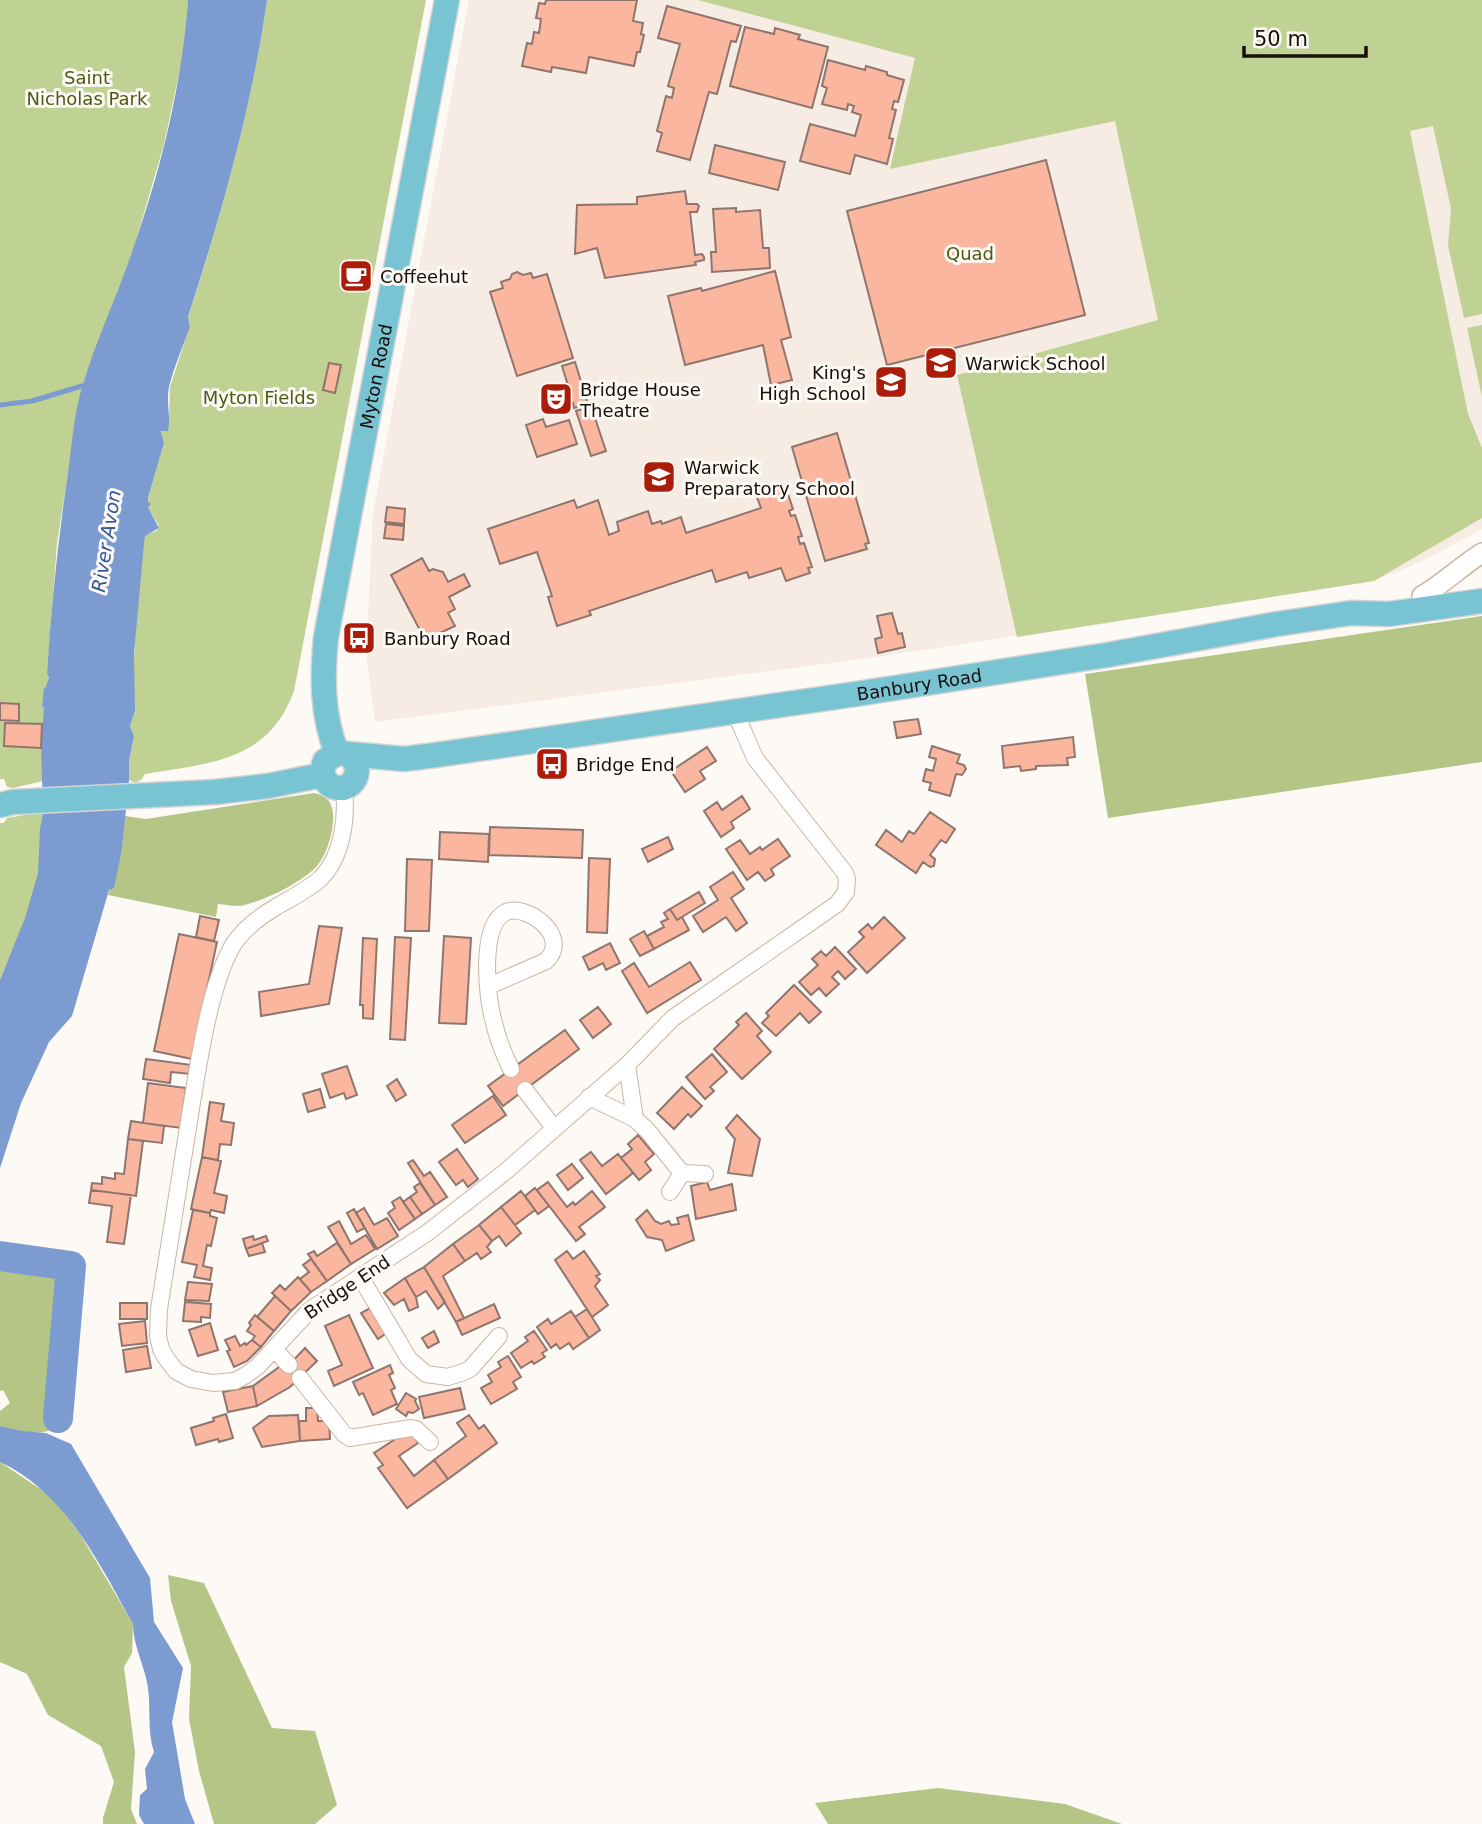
<svg xmlns="http://www.w3.org/2000/svg" width="1482" height="1824" font-family="'DejaVu Sans',sans-serif">
<rect width="100%" height="100%" fill="#fdf9f5"/>
<path fill="#f7ece3" d="M 469,0 L 1482,0 L 1482,529 L 1421,562 L 1374,581 L 878,657 L 375,722 L 366,654 L 373,513 Z"/>
<path fill="#c0d293" d="M 0,0 L 188,0 L 185,46 L 164,144 L 133,251 L 82,386 L 57,543 L 47,674 L 49,677 L 42,706 L 45,707 L 41,748 L 43,781 L 13,788 L 7,787 L 4,779 L 0,779 Z
M 267,0 L 426,0 L 294,691 C 268,762 210,763 145,774 L 142,779 L 136,783 L 129,780 L 129,761 L 134,736 L 130,726 L 135,711 L 133,678 L 138,588 L 144,538 L 147,534 L 157,531 L 159,526 L 148,507 L 148,498 L 164,443 L 161,430 L 169,416 L 170,387 L 190,325 L 188,318 C 221,215 252,107 267,0 Z
M 698,0 L 1482,0 L 1482,314 L 1464,318 L 1448,245 L 1451,209 L 1433,126 L 1410,131 L 1468,414 L 1482,448 L 1482,518 L 1374,581 L 1017,637 L 957,375 L 1158,320 L 1115,121 L 890,169 L 915,58 Z
M 1482,325 L 1482,397 L 1467,328 Z
M 43,812 C 39,832 41,852 39,872 C 34,907 13,947 0,980 L 0,823 L 4,823 L 7,818 Z"/>
<path fill="#b4c586" d="M 1482,616 L 1482,762 L 1108,818 L 1085,674 Z
M 314,793 C 321,795 328,797 331,805 C 338,821 327,859 313,870 C 296,885 267,899 245,905 C 237,907 227,905 218,904 L 216,917 L 108,895 L 122,849 L 125,816 L 146,819 Z
M 28,1246 L 79,1254 L 64,1425 C 38,1437 27,1433 0,1426 L 0,1411 L 10,1403 L 3,1390 L 0,1391 L 0,1247 Z
M 0,1462 L 52,1497 L 80,1534 L 133,1624 L 132,1653 L 124,1667 L 135,1752 L 131,1809 L 137,1824 L 103,1824 L 103,1818 L 114,1782 L 101,1746 L 48,1715 L 27,1674 L 0,1662 Z
M 168,1575 L 204,1583 L 272,1728 L 315,1731 L 337,1805 L 315,1824 L 214,1824 L 199,1771 L 189,1719 L 191,1666 L 171,1601 Z
M 938,1788 L 1065,1804 L 1122,1824 L 828,1824 L 815,1803 Z"/>
<path fill="#7c9bd0" d="M 188,0 L 267,0 C 252,107 221,215 188,317 L 190,327 C 183,346 174,367 169,387 C 166,404 171,416 168,431 L 161,431 L 164,443 L 148,498 L 148,502 L 151,504 L 148,507 L 159,528 L 145,536 L 144,543 L 134,654 L 135,711 L 130,726 L 134,736 L 129,761 L 129,780 L 122,849 L 114,888 L 109,890 L 72,1016 L 49,1042 L 21,1103 L 0,1168 L 0,980 L 25,918 L 38,873 L 40,829 L 43,812 L 41,748 L 44,707 L 42,707 L 44,688 L 46,687 L 49,677 L 47,674 C 51,607 58,540 68,473 C 72,444 74,412 83,384 C 97,338 118,294 133,249 C 161,169 182,85 188,0 Z
M 0,1426 L 22,1431 L 46,1433 L 71,1444 L 150,1578 L 154,1622 L 183,1668 L 172,1722 L 185,1799 L 195,1824 L 144,1824 L 139,1815 L 140,1795 L 147,1789 L 145,1769 L 154,1752 C 147,1731 151,1710 148,1688 C 145,1666 133,1646 133,1624 C 99,1563 66,1493 0,1462 Z"/>
<g fill="none" stroke-linecap="round" stroke-linejoin="round">
<path stroke="#7c9bd0" stroke-width="5" d="M 0,405 L 32,401 L 82,386 L 89,386"/>
<path stroke="#7c9bd0" stroke-width="30" d="M 0,1256 L 71,1266 L 58,1418"/>
</g>
<path fill="#fbb6a0" stroke="#8e766e" stroke-width="2" d="M 546,0 L 637,0 L 633,21 L 643,23 L 641,34 L 644,35 L 640,52 L 637,52 L 634,66 L 589,57 L 586,73 L 552,67 L 551,72 L 522,66 L 527,43 L 532,44 L 534,32 L 539,33 L 541,19 L 536,18 L 539,3 L 545,4 Z
M 667,6 L 741,26 L 736,42 L 731,41 L 717,94 L 709,92 L 690,160 L 657,151 L 662,133 L 657,131 L 666,96 L 672,98 L 674,88 L 668,86 L 680,44 L 658,38 Z
M 745,27 L 774,34 L 775,28 L 800,35 L 798,39 L 828,47 L 812,108 L 730,86 Z
M 828,60 L 865,70 L 866,66 L 887,72 L 887,75 L 904,80 L 898,102 L 894,101 L 892,109 L 896,110 L 889,138 L 893,139 L 887,164 L 855,155 L 850,174 L 800,161 L 810,124 L 855,136 L 861,115 L 852,112 L 854,106 L 848,104 L 847,110 L 822,104 L 827,88 L 822,86 Z
M 715,145 L 785,162 L 778,190 L 709,173 Z
M 1046,160 L 1085,315 L 887,365 L 847,211 Z
M 685,191 L 687,204 L 697,204 L 699,206 L 697,212 L 690,212 L 695,255 L 702,254 L 704,257 L 704,260 L 695,262 L 696,265 L 605,278 L 597,248 L 575,254 L 577,205 L 637,204 L 637,197 Z
M 736,208 L 736,212 L 760,210 L 763,248 L 769,248 L 770,268 L 712,272 L 711,252 L 716,252 L 713,209 Z
M 350,267 L 364,270 L 361,284 L 347,281 Z
M 775,271 L 791,337 L 781,340 L 792,380 L 771,385 L 763,345 L 685,365 L 668,296 L 701,288 L 702,291 Z
M 517,272 L 523,275 L 531,273 L 533,278 L 547,274 L 573,358 L 517,376 L 490,292 L 503,288 L 501,282 L 510,279 L 512,274 Z
M 575,362 L 588,404 L 574,408 L 573,403 L 568,405 L 565,394 L 570,392 L 562,366 Z
M 329,363 L 341,365 L 335,393 L 323,390 Z
M 591,406 L 606,451 L 591,456 L 576,411 Z
M 543,419 L 546,427 L 569,420 L 577,444 L 537,457 L 526,425 Z
M 837,433 L 869,543 L 865,544 L 867,549 L 825,561 L 792,447 Z
M 785,485 L 793,509 L 789,511 L 791,516 L 795,515 L 802,536 L 798,537 L 800,544 L 804,543 L 812,567 L 808,568 L 810,573 L 786,581 L 781,568 L 749,578 L 747,572 L 716,582 L 712,570 L 589,611 L 591,615 L 557,626 L 548,597 L 552,596 L 537,552 L 500,564 L 488,529 L 574,500 L 577,508 L 598,500 L 609,535 L 619,531 L 617,522 L 648,511 L 652,524 L 661,521 L 662,524 L 681,517 L 686,533 L 761,508 L 756,495 Z
M 387,507 L 405,509 L 404,524 L 385,522 Z
M 386,524 L 404,526 L 403,540 L 384,538 Z
M 422,558 L 429,571 L 433,569 L 443,572 L 448,582 L 464,574 L 470,586 L 449,597 L 455,609 L 448,613 L 455,626 L 425,640 L 391,575 Z
M 892,613 L 898,634 L 902,633 L 905,647 L 878,653 L 875,639 L 882,637 L 877,616 Z
M 0,703 L 19,704 L 19,721 L 0,720 Z
M 918,719 L 921,734 L 897,738 L 894,722 Z
M 5,723 L 42,724 L 41,748 L 4,746 Z
M 1073,737 L 1075,757 L 1067,758 L 1068,765 L 1036,766 L 1036,769 L 1021,771 L 1020,766 L 1004,768 L 1002,746 Z
M 932,746 L 960,755 L 957,763 L 964,765 L 966,769 L 962,775 L 956,774 L 950,796 L 929,790 L 931,783 L 923,781 L 926,769 L 933,771 L 936,759 L 929,757 Z
M 707,747 L 716,761 L 700,771 L 705,779 L 685,792 L 671,771 Z
M 742,796 L 750,809 L 731,822 L 734,828 L 721,837 L 704,811 L 717,802 L 722,810 Z
M 930,812 L 955,829 L 946,843 L 941,840 L 930,855 L 935,859 L 934,866 L 930,867 L 923,862 L 916,873 L 876,845 L 886,830 L 902,842 L 909,831 L 914,834 Z
M 490,827 L 583,830 L 582,858 L 489,855 Z
M 440,832 L 489,834 L 488,862 L 439,859 Z
M 668,837 L 673,849 L 648,862 L 642,849 Z
M 778,839 L 790,856 L 771,869 L 774,875 L 765,881 L 758,872 L 747,880 L 726,849 L 740,840 L 750,854 L 760,847 L 762,850 Z
M 589,858 L 610,859 L 607,933 L 587,932 Z
M 407,859 L 432,860 L 429,931 L 405,931 Z
M 733,872 L 744,889 L 731,898 L 747,923 L 736,931 L 726,917 L 703,932 L 693,916 L 718,900 L 710,887 Z
M 699,892 L 705,903 L 677,920 L 670,909 Z
M 670,909 L 677,920 L 682,917 L 689,930 L 654,949 L 647,936 L 664,927 L 661,922 L 668,919 L 664,913 Z
M 200,916 L 219,920 L 214,941 L 196,937 Z
M 884,917 L 905,938 L 867,973 L 848,952 L 864,937 L 859,932 L 868,924 L 872,929 Z
M 319,926 L 342,928 L 329,1004 L 261,1016 L 259,992 L 309,984 Z
M 644,931 L 654,949 L 640,956 L 630,939 Z
M 179,934 L 217,942 L 192,1059 L 154,1051 Z
M 444,936 L 471,938 L 466,1024 L 439,1023 Z
M 395,937 L 411,938 L 405,1040 L 390,1039 Z
M 363,938 L 377,939 L 373,1019 L 363,1018 L 363,1005 L 360,1005 Z
M 610,943 L 620,963 L 606,970 L 603,963 L 589,970 L 583,957 Z
M 835,947 L 856,969 L 845,979 L 838,971 L 832,977 L 839,984 L 826,996 L 819,988 L 811,995 L 799,982 L 818,965 L 812,959 L 821,951 L 826,956 Z
M 690,962 L 701,980 L 647,1013 L 622,971 L 634,963 L 649,987 Z
M 794,985 L 821,1012 L 809,1023 L 800,1013 L 776,1036 L 762,1023 L 769,1016 L 766,1013 Z
M 598,1007 L 611,1024 L 593,1038 L 580,1020 Z
M 746,1013 L 762,1031 L 757,1036 L 771,1052 L 742,1079 L 714,1049 L 739,1025 L 736,1022 Z
M 565,1030 L 579,1049 L 503,1106 L 488,1086 Z
M 712,1054 L 727,1072 L 710,1087 L 714,1091 L 705,1099 L 686,1077 Z
M 146,1059 L 192,1065 L 191,1074 L 171,1072 L 170,1083 L 143,1079 Z
M 347,1066 L 357,1095 L 346,1099 L 344,1093 L 330,1098 L 322,1074 Z
M 397,1079 L 406,1095 L 396,1101 L 387,1086 Z
M 148,1083 L 186,1088 L 181,1128 L 143,1123 Z
M 682,1087 L 702,1106 L 691,1117 L 688,1114 L 674,1129 L 657,1113 Z
M 320,1089 L 325,1107 L 308,1112 L 303,1094 Z
M 493,1096 L 506,1115 L 465,1143 L 452,1125 Z
M 210,1102 L 224,1104 L 221,1121 L 234,1123 L 231,1145 L 220,1144 L 218,1160 L 202,1157 Z
M 737,1115 L 760,1139 L 752,1176 L 728,1173 L 735,1139 L 726,1128 Z
M 131,1121 L 164,1126 L 162,1143 L 128,1139 Z
M 638,1135 L 654,1154 L 645,1162 L 651,1170 L 639,1180 L 621,1158 L 632,1149 L 628,1144 Z
M 128,1139 L 143,1141 L 136,1196 L 91,1190 L 92,1183 L 102,1184 L 102,1177 L 115,1179 L 115,1173 L 124,1174 Z
M 457,1149 L 478,1179 L 468,1187 L 463,1180 L 456,1185 L 439,1162 Z
M 591,1152 L 602,1166 L 618,1154 L 633,1173 L 606,1194 L 580,1160 Z
M 202,1157 L 221,1161 L 214,1193 L 227,1196 L 224,1213 L 211,1210 L 210,1213 L 191,1209 Z
M 413,1160 L 424,1176 L 430,1172 L 447,1197 L 435,1205 L 408,1163 Z
M 572,1164 L 583,1178 L 568,1190 L 557,1175 Z
M 548,1182 L 567,1207 L 573,1202 L 575,1205 L 592,1191 L 605,1207 L 579,1227 L 585,1234 L 576,1241 L 537,1190 Z
M 707,1182 L 710,1190 L 732,1184 L 736,1210 L 696,1219 L 691,1186 Z
M 420,1183 L 435,1205 L 422,1214 L 410,1197 L 417,1192 L 414,1187 Z
M 535,1188 L 549,1206 L 538,1214 L 525,1196 Z
M 91,1190 L 131,1195 L 124,1244 L 107,1242 L 112,1206 L 89,1203 Z
M 521,1191 L 535,1210 L 515,1225 L 501,1207 Z
M 400,1197 L 415,1219 L 399,1230 L 388,1213 L 395,1208 L 392,1202 Z
M 410,1197 L 422,1214 L 415,1219 L 403,1202 Z
M 501,1207 L 521,1233 L 506,1246 L 499,1236 L 492,1241 L 479,1225 Z
M 364,1208 L 374,1225 L 387,1218 L 398,1236 L 377,1249 L 356,1213 Z
M 354,1209 L 365,1228 L 357,1232 L 347,1213 Z
M 193,1210 L 210,1213 L 210,1216 L 217,1218 L 211,1246 L 207,1245 L 203,1266 L 212,1268 L 210,1280 L 194,1277 L 197,1265 L 182,1262 Z
M 647,1210 L 655,1221 L 661,1224 L 669,1221 L 671,1225 L 679,1224 L 677,1218 L 688,1215 L 694,1240 L 666,1251 L 662,1240 L 647,1237 L 636,1220 Z
M 339,1221 L 351,1244 L 366,1235 L 375,1249 L 351,1264 L 328,1227 Z
M 479,1225 L 492,1241 L 487,1247 L 491,1252 L 481,1259 L 477,1253 L 465,1261 L 453,1244 Z
M 253,1236 L 254,1240 L 266,1236 L 268,1241 L 246,1249 L 243,1239 Z
M 262,1243 L 265,1252 L 249,1256 L 246,1249 Z
M 337,1243 L 351,1264 L 327,1281 L 308,1254 L 314,1251 L 317,1256 Z
M 453,1244 L 465,1261 L 443,1276 L 464,1318 L 456,1322 L 424,1267 Z
M 567,1251 L 573,1259 L 584,1251 L 600,1274 L 596,1276 L 600,1280 L 595,1286 L 608,1305 L 592,1317 L 555,1260 Z
M 311,1259 L 327,1281 L 311,1292 L 300,1279 L 309,1272 L 303,1265 Z
M 424,1267 L 445,1302 L 438,1309 L 426,1291 L 416,1297 L 405,1278 Z
M 298,1277 L 311,1292 L 291,1311 L 272,1293 L 280,1285 L 285,1290 Z
M 405,1278 L 416,1297 L 418,1307 L 409,1311 L 404,1299 L 394,1305 L 384,1293 Z
M 188,1282 L 212,1284 L 209,1301 L 185,1300 Z
M 275,1296 L 291,1311 L 274,1331 L 257,1317 Z
M 185,1302 L 211,1304 L 210,1318 L 201,1317 L 201,1322 L 183,1321 Z
M 120,1303 L 147,1303 L 147,1319 L 120,1319 Z
M 494,1304 L 500,1318 L 462,1335 L 456,1322 Z
M 372,1307 L 388,1332 L 378,1339 L 361,1313 Z
M 587,1309 L 600,1330 L 589,1338 L 575,1317 Z
M 571,1311 L 589,1338 L 573,1349 L 569,1343 L 560,1349 L 556,1344 L 551,1348 L 537,1327 L 548,1319 L 551,1324 Z
M 255,1315 L 274,1331 L 261,1347 L 252,1340 L 255,1336 L 247,1331 L 251,1325 L 249,1323 Z
M 349,1315 L 373,1368 L 334,1386 L 328,1371 L 342,1365 L 325,1326 Z
M 145,1321 L 147,1343 L 122,1346 L 119,1324 Z
M 210,1323 L 218,1350 L 198,1356 L 189,1330 Z
M 434,1331 L 439,1342 L 428,1348 L 422,1338 Z
M 534,1331 L 547,1350 L 542,1353 L 545,1357 L 534,1364 L 532,1361 L 521,1368 L 511,1353 L 528,1341 L 525,1337 Z
M 235,1336 L 240,1346 L 245,1343 L 246,1345 L 252,1340 L 261,1347 L 247,1361 L 234,1367 L 227,1351 L 230,1350 L 225,1340 Z
M 147,1346 L 151,1368 L 126,1372 L 123,1350 Z
M 305,1348 L 317,1361 L 290,1387 L 257,1406 L 253,1386 L 282,1365 L 287,1367 Z
M 508,1356 L 521,1377 L 513,1382 L 517,1389 L 491,1404 L 481,1388 L 492,1382 L 488,1375 L 501,1367 L 498,1362 Z
M 390,1365 L 393,1373 L 389,1375 L 395,1388 L 391,1390 L 397,1404 L 373,1415 L 363,1393 L 359,1395 L 353,1382 Z
M 253,1386 L 257,1406 L 228,1412 L 223,1392 Z
M 460,1388 L 465,1409 L 424,1418 L 419,1397 Z
M 406,1393 L 416,1399 L 415,1401 L 419,1409 L 413,1413 L 408,1412 L 406,1416 L 396,1409 Z
M 306,1408 L 317,1408 L 318,1421 L 329,1421 L 330,1439 L 300,1441 L 299,1421 L 306,1421 Z
M 226,1414 L 233,1438 L 219,1442 L 218,1439 L 196,1445 L 191,1428 L 214,1421 L 213,1418 Z
M 298,1415 L 300,1441 L 262,1447 L 253,1428 L 269,1416 Z
M 469,1415 L 479,1429 L 484,1425 L 497,1443 L 448,1479 L 434,1460 L 466,1436 L 457,1423 Z
M 409,1430 L 418,1443 L 399,1456 L 414,1476 L 434,1460 L 448,1479 L 407,1508 L 378,1468 L 383,1465 L 374,1453 Z"/>
<g fill="none" stroke-linecap="round" stroke-linejoin="round">
<defs>
<path id="minor" d="M 344,788 C 347,818 343,855 321,878 C 308,890 291,898 276,907 C 259,917 244,928 233,945 C 209,986 198,1067 190,1115 C 180,1180 169,1244 159,1309 L 158,1336 L 161,1349 L 166,1358 L 176,1371 L 191,1379 L 213,1383 L 235,1381 L 246,1375 L 257,1367 L 310,1310 L 427,1233 L 505,1172 L 627,1065 L 673,1018 L 837,904 L 846,892 L 847,879 L 845,873 L 755,758 L 735,712
M 489,986 L 546,961 C 572,936 526,903 506,912 C 479,925 487,996 493,1019 C 497,1037 503,1053 511,1069
M 627,1065 L 635,1119
M 525,1090 L 554,1128
M 589,1097 L 635,1119 L 647,1130 L 682,1173
M 670,1192 L 682,1173 L 705,1174
M 361,1278 L 409,1359 L 426,1374 L 448,1377 L 464,1372 L 471,1368 L 499,1336
M 274,1349 L 289,1365
M 300,1378 L 344,1434 L 350,1438 L 411,1428 L 416,1429 L 430,1442"/>
<path id="tertiary" d="M 1422,596 C 1443,584 1461,566 1482,553"/>
<g id="primary">
<path id="s1" d="M 337,753 C 322,716 322,677 326,637 L 447,0"/>
<path id="s2" d="M 349,755 C 361,766 359,781 344,788 C 327,789 319,777 325,761 L 337,753 L 404,759 L 436,755 L 856,694 L 1107,655 L 1277,624 L 1351,613 L 1389,614 L 1482,601"/>
<path d="M 0,805 L 13,802 L 215,792 L 268,786 L 322,775"/>
</g>
</defs>
<use href="#minor" stroke="#c9b4a4" stroke-width="18"/>
<use href="#tertiary" stroke="#c9b4a4" stroke-width="22"/>
<use href="#primary" stroke="#d5d4d3" stroke-width="27"/>
<use href="#minor" stroke="#fff" stroke-width="16"/>
<use href="#tertiary" stroke="#fff" stroke-width="19"/>
<use href="#primary" stroke="#79c4d3" stroke-width="24"/>
</g>
<defs>
<symbol id="cafe-square" viewBox="-11 -11 22 22"><rect x="-9" y="-9" width="18" height="18" rx="4" fill="#ac1c0a" stroke="#fdf9f5"/><path d="M-5.5-4.5H6V0H3Q3 3.5 0 3.5H-2.5Q-5.5 3.5-5.5 0ZM3-3.2v2h1.7v-2ZM-6 4.5H4V6H-6Z" fill="#fff"/></symbol>
<symbol id="school-square" viewBox="-11 -11 22 22"><rect x="-9" y="-9" width="18" height="18" rx="4" fill="#ac1c0a" stroke="#fdf9f5"/><path d="M0-5L7-2L0 1L-7-2ZM-4 1L0 2.5L4 1V4Q0 6-4 4Z" fill="#fff"/></symbol>
<symbol id="theatre-square" viewBox="-11 -11 22 22"><rect x="-9" y="-9" width="18" height="18" rx="4" fill="#ac1c0a" stroke="#fdf9f5"/><path d="M-5-5.5Q0-4 5-5.5V0Q5 5 0 6Q-5 5-5 0ZM-3.3-2.5H-1v1.5H-3.3ZM1-2.5H3.3v1.5H1ZM-2.8 1Q0 5.5 2.8 1Z" fill="#fff"/></symbol>
<symbol id="bus-square" viewBox="-11 -11 22 22"><rect x="-9" y="-9" width="18" height="18" rx="4" fill="#ac1c0a" stroke="#fdf9f5"/><path d="M-5-6H5V4H4V6H2V4H-2V6H-4V4H-5ZM-3.5-4V0h7V-4ZM-3.5 1.2v1.5H-2V1.2ZM2 1.2v1.5H3.5V1.2Z" fill="#fff"/></symbol>
</defs>
<g fill-rule="evenodd">
<use href="#cafe-square" x="337" y="257" width="38" height="38"/>
<use href="#school-square" x="922" y="344" width="38" height="38"/>
<use href="#school-square" x="872" y="363" width="38" height="38"/>
<use href="#theatre-square" x="537" y="380" width="38" height="38"/>
<use href="#school-square" x="640" y="458" width="38" height="38"/>
<use href="#bus-square" x="340" y="619" width="38" height="38"/>
<use href="#bus-square" x="533" y="745" width="38" height="38"/>
</g>
<g text-anchor="middle" dominant-baseline="central" stroke-width="6" stroke-linejoin="round" paint-order="stroke">
<g font-size="18" fill="#4c5a15" stroke="#fdf9f5">
<text x="87" y="77">Saint<tspan x="87" dy="21">Nicholas Park</tspan></text>
<text x="970" y="253">Quad</text>
<text x="259" y="397">Myton Fields</text>
</g>
<g font-size="18" fill="#170f0a" stroke="#fdf9f5" text-anchor="start">
<text x="380" y="276">Coffeehut</text>
<text x="965" y="363">Warwick School</text>
<text x="866" y="372" text-anchor="end">King's<tspan x="866" dy="21">High School</tspan></text>
<text x="580" y="389">Bridge House<tspan x="580" dy="21">Theatre</tspan></text>
<text x="684" y="467">Warwick<tspan x="684" dy="21">Preparatory School</tspan></text>
<text x="384" y="638">Banbury Road</text>
<text x="576" y="764">Bridge End</text>
</g>
<g font-size="18" fill="#170f0a" stroke="#fdf9f5">
<text stroke="none"><textPath href="#s1" startOffset="383">Myton Road</textPath></text>
<text stroke="none"><textPath href="#s2" startOffset="684">Banbury Road</textPath></text>
<text transform="translate(347 1287) rotate(-34)">Bridge End</text>
</g>
<g font-size="19" font-style="italic" fill="#315598" stroke="#fdf9f5">
<text transform="translate(106 541) rotate(-81)">River Avon</text>
</g>
</g>
<path d="M1244 46v10h122v-10" fill="none" stroke="#170f0a" stroke-width="3.5"/>
<text x="1254" y="46" font-size="21" fill="#170f0a" stroke="#fdf9f5" stroke-width="5" paint-order="stroke">50 m</text>
</svg>
